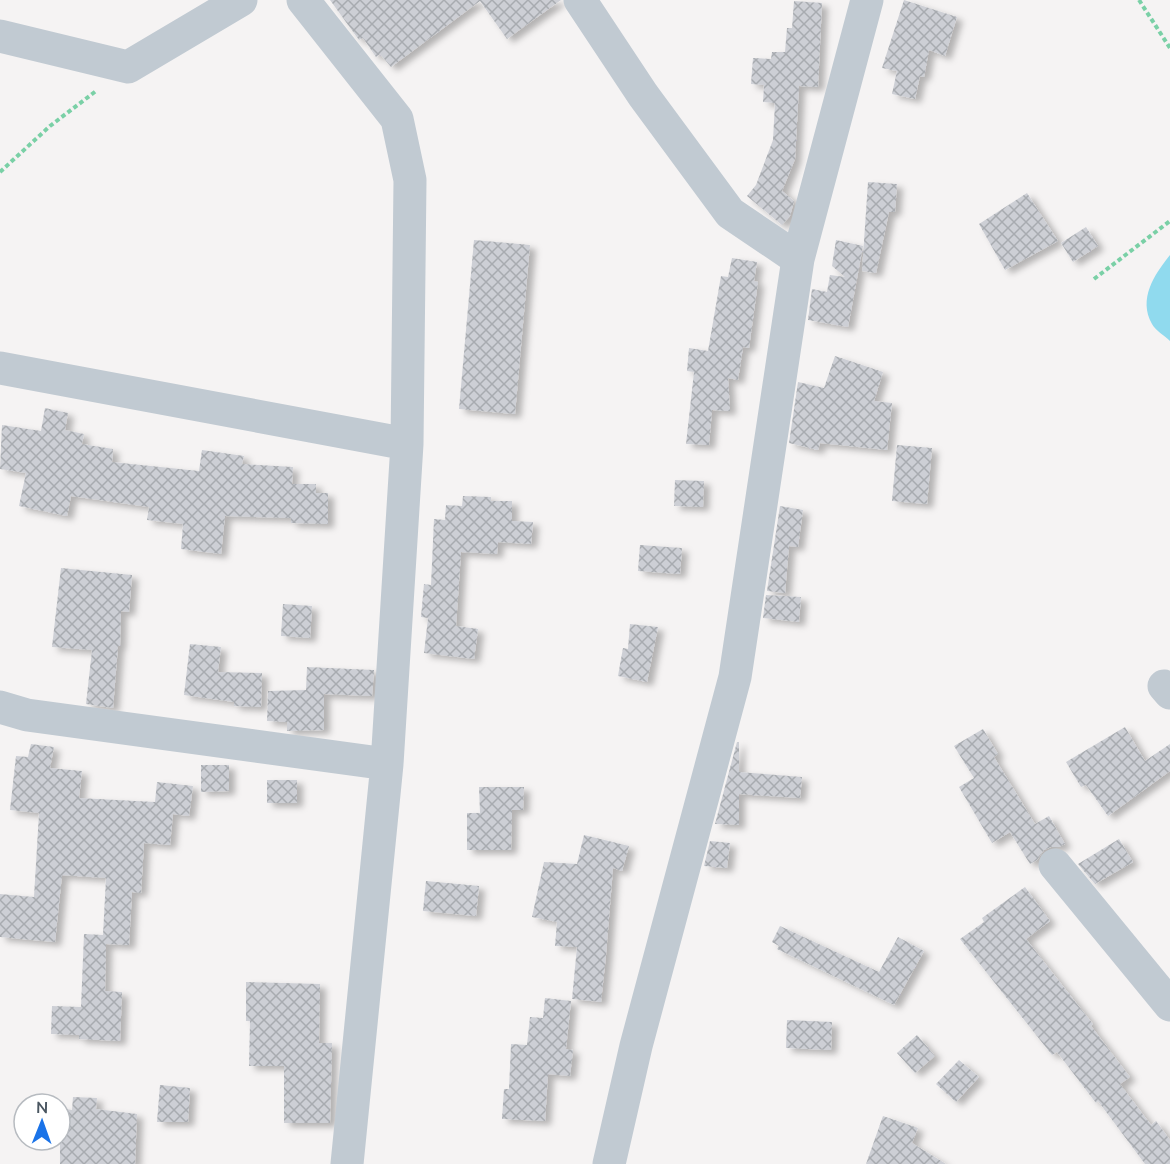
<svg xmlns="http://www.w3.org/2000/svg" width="1170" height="1164" font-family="Mulish,sans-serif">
<defs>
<pattern id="building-cross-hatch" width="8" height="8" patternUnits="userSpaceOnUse" patternTransform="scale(1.5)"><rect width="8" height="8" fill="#cdcfd5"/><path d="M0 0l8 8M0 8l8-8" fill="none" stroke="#a8abb0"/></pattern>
<filter id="shadow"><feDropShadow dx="6" dy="4" stdDeviation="3" flood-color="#0004"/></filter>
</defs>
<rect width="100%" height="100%" fill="#f5f3f3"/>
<path fill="#90daee" d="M 1170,255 L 1170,341 C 1165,336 1155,330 1152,324 C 1138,299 1154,275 1170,255 Z"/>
<path fill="url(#building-cross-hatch)" filter="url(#shadow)" d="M 330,0 L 561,0 L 507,39 L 480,1 L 391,67 L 380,54 L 376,57 L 363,38 L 359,40 Z
M 904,0 L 957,17 L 945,56 L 929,50 L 924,77 L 920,76 L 915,99 L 892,94 L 897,71 L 882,68 Z
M 794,1 L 822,3 L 818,87 L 799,86 L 795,159 L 782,191 L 794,201 L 790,216 L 782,225 L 747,196 L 756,185 L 773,140 L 775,103 L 763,102 L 764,85 L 751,84 L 753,58 L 771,59 L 772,52 L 785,52 L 787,28 L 792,28 Z
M 868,182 L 897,184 L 895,212 L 889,212 L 876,273 L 862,271 Z
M 1027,193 L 1058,241 L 1005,270 L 979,224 Z
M 1086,227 L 1098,246 L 1073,262 L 1061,243 Z
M 474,240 L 530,245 L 515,414 L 459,409 Z
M 836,240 L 863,246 L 848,327 L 808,320 L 812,289 L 827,292 L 830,275 L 845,277 L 832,266 Z
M 732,258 L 757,262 L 754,281 L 758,282 L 749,348 L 743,347 L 738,380 L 728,378 L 730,411 L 712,410 L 709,445 L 686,444 L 694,372 L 687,371 L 689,348 L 708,351 L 721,276 L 728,277 Z
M 835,356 L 883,372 L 874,401 L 892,403 L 887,450 L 820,443 L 818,450 L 789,443 L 798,382 L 824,388 Z
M 45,408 L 68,413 L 65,430 L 84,434 L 82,444 L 113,449 L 112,462 L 199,471 L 202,450 L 244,456 L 242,464 L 293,467 L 292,484 L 316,484 L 316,493 L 328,493 L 328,524 L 291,523 L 291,518 L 225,516 L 221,554 L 181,549 L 183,524 L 147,520 L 149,507 L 71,496 L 67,516 L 19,506 L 26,473 L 0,469 L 2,425 L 41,431 Z
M 897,445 L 932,448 L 927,504 L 892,501 Z
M 675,480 L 704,481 L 703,507 L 674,506 Z
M 463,496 L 491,497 L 491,501 L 512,501 L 512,521 L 533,522 L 531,544 L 498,542 L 497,554 L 461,552 L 456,626 L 478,629 L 474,659 L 424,653 L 428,618 L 421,617 L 424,584 L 431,585 L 434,519 L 445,520 L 446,505 L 462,506 Z
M 780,506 L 803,510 L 798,547 L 789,546 L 785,593 L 767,591 Z
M 640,545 L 682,548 L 680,574 L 638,571 Z
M 61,568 L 132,575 L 129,612 L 121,611 L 120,646 L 118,646 L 113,708 L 86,704 L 92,650 L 52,647 Z
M 766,595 L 801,597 L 799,622 L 763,618 Z
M 283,604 L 312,606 L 310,638 L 281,636 Z
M 630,624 L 658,627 L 647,682 L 618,676 L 623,648 L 628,649 Z
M 190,644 L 221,647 L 218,672 L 262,673 L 261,707 L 234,706 L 234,702 L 184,695 Z
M 307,667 L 374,670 L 372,696 L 324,694 L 324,730 L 287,731 L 287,722 L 267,721 L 268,691 L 306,690 Z
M 1125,727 L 1145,761 L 1170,744 L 1170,771 L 1108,816 L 1086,785 L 1081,787 L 1066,762 Z
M 983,729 L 998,754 L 994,757 L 1035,824 L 1049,816 L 1065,844 L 1059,847 L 1051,847 L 1044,850 L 1037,860 L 1030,864 L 1010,832 L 992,843 L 959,787 L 974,778 L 954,746 Z
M 737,742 L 739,742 L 739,772 L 802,777 L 800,798 L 739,794 L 739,825 L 715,824 Z
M 31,744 L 54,747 L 50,768 L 82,771 L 79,798 L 155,802 L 157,782 L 193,786 L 189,816 L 173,814 L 170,845 L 144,843 L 141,893 L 132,892 L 129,945 L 106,944 L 105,991 L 122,992 L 120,1041 L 79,1039 L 79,1035 L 51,1034 L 52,1006 L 81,1007 L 84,934 L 103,935 L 106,878 L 62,875 L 55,942 L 0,937 L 0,894 L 34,897 L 39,813 L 10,810 L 16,756 L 28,757 Z
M 201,765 L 229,765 L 229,791 L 201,792 Z
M 267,780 L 297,780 L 297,803 L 267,803 Z
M 479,787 L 524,787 L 523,810 L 512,810 L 511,850 L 467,850 L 467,813 L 480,813 Z
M 584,835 L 629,846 L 622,871 L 613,868 L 606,955 L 601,1002 L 572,999 L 577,947 L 555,946 L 557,922 L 532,917 L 544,862 L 577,864 Z
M 1119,839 L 1133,862 L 1095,884 L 1078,864 Z
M 710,841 L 730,843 L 727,868 L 704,866 Z
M 426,881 L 479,886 L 476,916 L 423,911 Z
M 1025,887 L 1050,921 L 1026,939 L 1077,1004 L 1093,1024 L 1091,1026 L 1130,1077 L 1120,1084 L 1151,1125 L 1156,1121 L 1170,1140 L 1170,1164 L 1145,1164 L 1098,1101 L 1096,1103 L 1057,1052 L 1052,1055 L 960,939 L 984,922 L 982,918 Z
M 780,926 L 879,972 L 898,937 L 924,951 L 894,1005 L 777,949 L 779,946 L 772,942 Z
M 246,982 L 320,984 L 319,1043 L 332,1043 L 330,1123 L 284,1123 L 284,1066 L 249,1066 L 250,1021 L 246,1021 Z
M 545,998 L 571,1001 L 566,1049 L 573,1050 L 570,1076 L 548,1074 L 545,1121 L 502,1119 L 504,1089 L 509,1089 L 511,1044 L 527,1045 L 530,1017 L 543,1018 Z
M 787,1020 L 832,1022 L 831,1050 L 786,1048 Z
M 917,1035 L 935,1056 L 915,1073 L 897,1053 Z
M 959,1060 L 979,1077 L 956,1102 L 936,1084 Z
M 160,1085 L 190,1088 L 188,1122 L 157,1122 Z
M 73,1097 L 97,1098 L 96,1109 L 137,1114 L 135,1164 L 60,1164 L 60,1108 L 72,1110 Z
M 883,1116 L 918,1128 L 912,1143 L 946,1164 L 866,1164 Z"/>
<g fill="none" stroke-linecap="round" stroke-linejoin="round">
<path stroke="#7ad0a6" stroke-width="4" stroke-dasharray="4.5 3" stroke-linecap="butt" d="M 1139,0 L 1170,48
M 0,172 L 50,126 L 96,91
M 1094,279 L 1170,221"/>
<path stroke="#c1cad2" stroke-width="33" d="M 303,0 L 397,119 L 410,180 L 407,444 L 387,764 L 347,1164
M 580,0 L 643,95 L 730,213 L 798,259
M 0,36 L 128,67 L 241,0
M 0,368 L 407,444
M 1164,686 L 1170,693
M 0,707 L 27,715 L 387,764
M 1055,865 L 1170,1005
M 609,1164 L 636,1046 L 735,677 L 798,259 L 867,0"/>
</g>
<g transform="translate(42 1122) rotate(1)"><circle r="28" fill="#ffffff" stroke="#b7bbc0" stroke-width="1.5"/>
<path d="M0-4.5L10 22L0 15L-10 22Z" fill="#1a73e8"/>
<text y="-9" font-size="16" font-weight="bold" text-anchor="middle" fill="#4a5661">N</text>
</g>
</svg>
